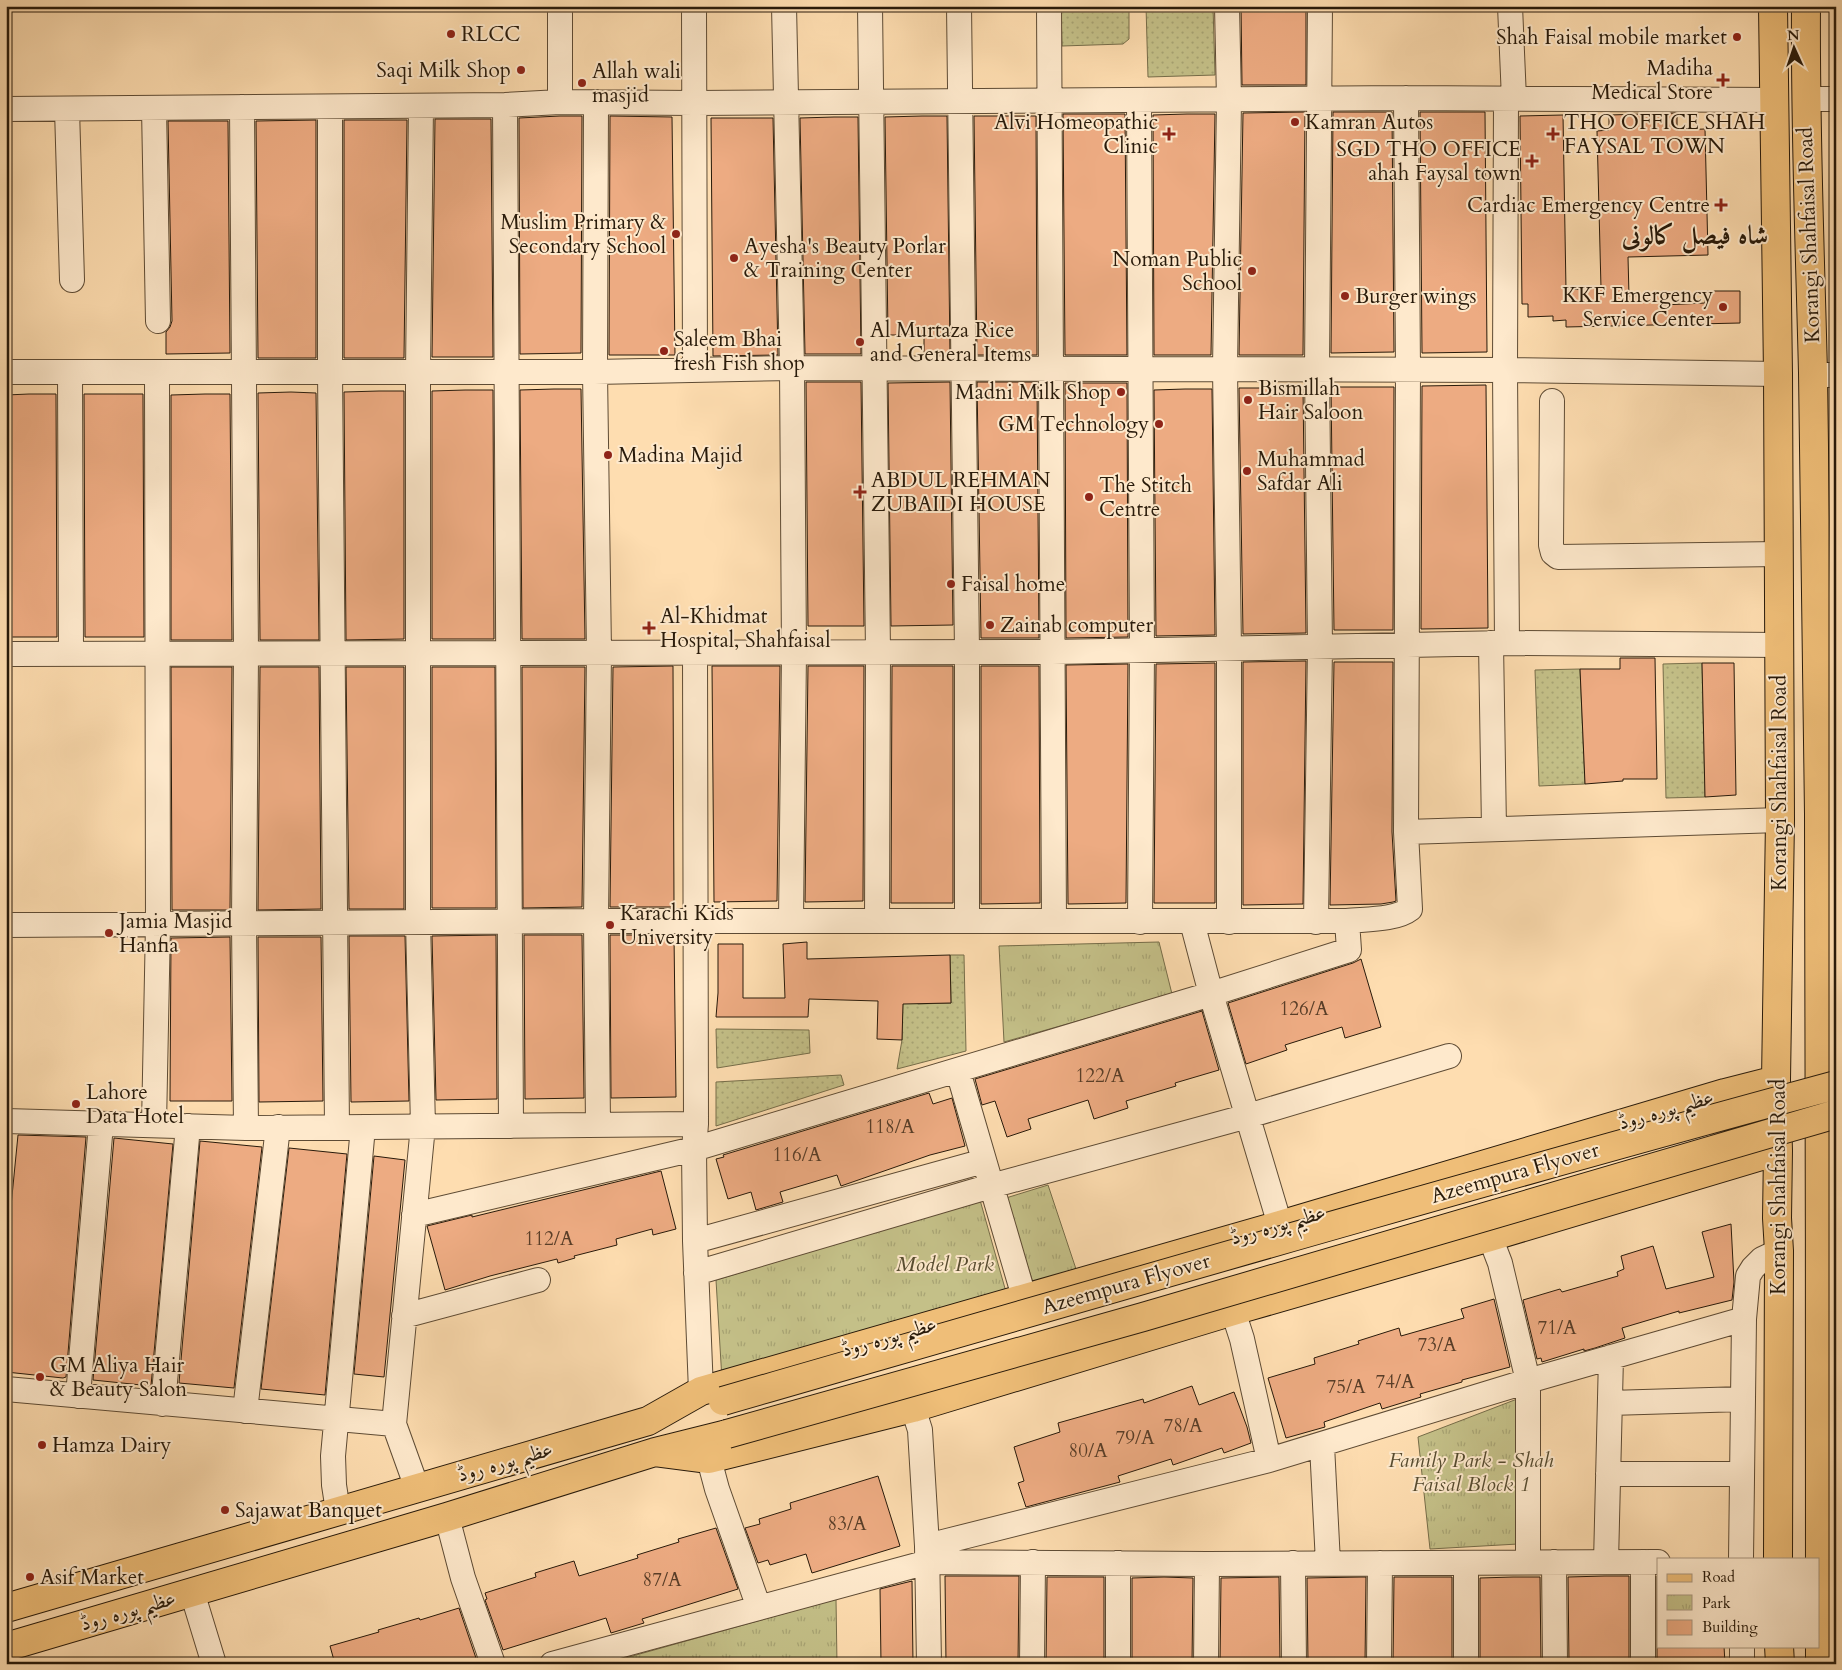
<svg xmlns="http://www.w3.org/2000/svg" width="1842" height="1670" font-family="Cardo,Amiri,serif">
<defs>
<pattern id="grass-dots" width="8" height="8" patternUnits="userSpaceOnUse" patternTransform="scale(1.25)"><rect width="8" height="8" fill="#c4c088"/><path d="M2 2h.1M6 6h.1" fill="none" stroke="#a8a474" stroke-width="1.8" stroke-linecap="round"/></pattern>
<pattern id="park-tufts" width="24" height="20" patternUnits="userSpaceOnUse" patternTransform="scale(1.25)"><rect width="24" height="20" fill="#c4c088"/><path d="M3 7l-1-3M5 7V3M7 7l1-3M15 17l-1-3M17 17v-4M19 17l1-3" fill="none" stroke="#a8a474"/></pattern>
</defs>
<rect width="100%" height="100%" fill="#feddb0"/>
<filter id="stains"><feTurbulence type="fractalNoise" baseFrequency=".004" numOctaves="4"/><feColorMatrix values="0 0 0 0 .2 0 0 0 0 .09 0 0 0 0 .02 0 0 0 .5 -.17"/></filter>
<radialGradient id="worn" r=".72"><stop offset=".6" stop-color="#630" stop-opacity="0"/><stop offset="1" stop-color="#630" stop-opacity=".3"/></radialGradient>
<path fill="url(#grass-dots)" stroke="#766d49" d="M 1061,6 L 1129,6 L 1129,39 L 1123,44 L 1062,46 Z
M 1146,6 L 1213,6 L 1215,75 L 1148,77 Z
M 1702,663 L 1705,797 L 1666,798 L 1663,664 Z
M 1580,669 L 1585,784 L 1539,786 L 1535,670 Z
M 950,955 L 964,955 L 966,1051 L 897,1069 L 902,1040 L 903,993 L 918,1004 L 951,1003 Z
M 716,1029 L 809,1030 L 810,1053 L 717,1068 Z
M 841,1075 L 844,1085 L 716,1126 L 716,1082 Z"/>
<path fill="url(#park-tufts)" stroke="#766d49" d="M 1159,942 L 1172,994 L 1004,1042 L 999,946 Z
M 1048,1185 L 1078,1275 L 1035,1289 L 1006,1198 Z
M 980,1200 L 1008,1299 L 722,1380 L 716,1280 Z
M 1525,1396 L 1518,1544 L 1430,1549 L 1418,1437 Z
M 836,1599 L 837,1664 L 604,1664 Z"/>
<path fill="#edab82" stroke="#281a0a" d="M 1241,6 L 1306,6 L 1306,85 L 1242,85 Z
M 1305,112 L 1303,355 L 1239,355 L 1243,113 Z
M 1333,112 L 1392,112 L 1394,352 L 1331,353 Z
M 1420,112 L 1485,112 L 1487,352 L 1422,353 Z
M 1677,113 L 1677,130 L 1705,129 L 1708,255 L 1628,257 L 1629,296 L 1663,295 L 1663,305 L 1705,303 L 1705,291 L 1740,291 L 1740,323 L 1566,327 L 1566,320 L 1553,321 L 1553,316 L 1528,317 L 1528,304 L 1522,304 L 1520,116 L 1563,115 L 1566,290 L 1601,288 L 1597,131 L 1609,130 L 1609,115 Z
M 1063,114 L 1125,114 L 1127,355 L 1065,355 Z
M 1187,114 L 1215,114 L 1211,355 L 1154,355 L 1153,115 Z
M 560,116 L 582,116 L 581,353 L 520,354 L 519,118 Z
M 610,116 L 672,117 L 675,355 L 609,355 Z
M 922,116 L 947,116 L 950,355 L 924,355 L 924,335 L 888,335 L 885,117 Z
M 974,116 L 1036,116 L 1037,355 L 977,355 Z
M 834,117 L 858,117 L 861,354 L 805,354 L 800,118 Z
M 711,118 L 773,118 L 778,355 L 713,356 Z
M 435,119 L 491,119 L 493,357 L 432,357 Z
M 316,120 L 316,358 L 258,358 L 256,121 Z
M 344,120 L 407,120 L 404,358 L 344,358 Z
M 168,121 L 228,121 L 230,353 L 166,354 L 166,332 L 170,327 L 172,321 Z
M 806,382 L 861,382 L 864,626 L 808,626 Z
M 950,382 L 953,625 L 891,626 L 888,383 Z
M 977,382 L 1037,382 L 1039,638 L 981,638 Z
M 1065,383 L 1127,383 L 1128,637 L 1066,638 Z
M 1486,385 L 1488,628 L 1421,629 L 1422,386 Z
M 1331,387 L 1394,387 L 1393,630 L 1334,630 Z
M 1239,388 L 1303,388 L 1306,633 L 1243,634 Z
M 554,389 L 581,389 L 585,639 L 522,639 L 520,390 Z
M 1185,389 L 1212,389 L 1215,635 L 1156,636 L 1154,390 Z
M 465,390 L 493,390 L 494,639 L 432,639 L 432,391 Z
M 379,391 L 404,391 L 404,639 L 346,640 L 344,392 Z
M 291,392 L 316,393 L 319,640 L 260,640 L 258,393 Z
M 29,394 L 56,394 L 57,637 L 6,637 L 6,395 Z
M 84,394 L 143,394 L 144,637 L 85,637 Z
M 205,394 L 230,394 L 232,640 L 171,640 L 171,395 Z
M 1620,658 L 1655,658 L 1657,779 L 1623,779 L 1623,781 L 1585,784 L 1580,669 L 1620,669 Z
M 1306,661 L 1303,904 L 1243,905 L 1243,662 Z
M 1334,662 L 1393,662 L 1392,832 L 1396,901 L 1393,902 L 1381,904 L 1330,905 Z
M 1215,663 L 1215,903 L 1154,903 L 1156,664 Z
M 1702,663 L 1734,663 L 1736,795 L 1705,797 Z
M 1128,664 L 1126,903 L 1068,904 L 1066,665 Z
M 673,666 L 674,907 L 610,907 L 613,667 Z
M 712,666 L 780,666 L 777,901 L 714,902 Z
M 808,666 L 864,666 L 863,901 L 805,902 Z
M 892,666 L 953,666 L 953,903 L 891,903 Z
M 981,666 L 1039,666 L 1040,903 L 981,904 Z
M 171,667 L 232,667 L 230,910 L 172,910 Z
M 260,667 L 319,667 L 321,909 L 258,910 Z
M 346,667 L 404,667 L 404,909 L 349,909 Z
M 432,667 L 495,667 L 496,908 L 432,908 Z
M 522,667 L 585,667 L 582,907 L 523,908 Z
M 496,935 L 497,1099 L 436,1100 L 432,936 Z
M 524,935 L 582,935 L 584,1098 L 525,1099 Z
M 610,935 L 674,935 L 676,1097 L 611,1098 Z
M 349,936 L 405,936 L 409,1101 L 351,1102 Z
M 230,937 L 232,1101 L 170,1101 L 171,938 Z
M 258,937 L 321,937 L 323,1101 L 259,1102 Z
M 807,942 L 807,959 L 950,955 L 951,1003 L 903,1004 L 902,1040 L 877,1039 L 878,1001 L 809,999 L 808,1017 L 716,1017 L 718,993 L 718,944 L 743,944 L 743,998 L 785,998 L 783,944 Z
M 1361,959 L 1381,1027 L 1345,1038 L 1342,1027 L 1285,1045 L 1287,1050 L 1246,1064 L 1228,1003 L 1353,963 Z
M 1202,1011 L 1219,1070 L 1175,1083 L 1176,1086 L 1126,1101 L 1128,1108 L 1094,1119 L 1088,1100 L 1028,1119 L 1031,1129 L 1007,1137 L 995,1101 L 982,1105 L 975,1079 Z
M 929,1093 L 933,1104 L 952,1098 L 965,1146 L 930,1155 L 841,1186 L 837,1175 L 780,1192 L 783,1202 L 756,1210 L 751,1192 L 728,1199 L 716,1159 L 724,1157 L 723,1155 Z
M 18,1135 L 86,1137 L 66,1377 L 63,1378 L 6,1372 L 6,1257 Z
M 114,1138 L 173,1144 L 151,1386 L 93,1380 Z
M 200,1141 L 262,1147 L 234,1388 L 179,1383 Z
M 289,1148 L 347,1154 L 325,1395 L 261,1389 Z
M 374,1156 L 405,1160 L 384,1377 L 354,1374 Z
M 661,1171 L 676,1229 L 653,1235 L 652,1229 L 616,1239 L 617,1245 L 574,1256 L 575,1258 L 558,1263 L 557,1259 L 490,1276 L 445,1290 L 427,1226 L 472,1215 L 472,1217 Z
M 1731,1224 L 1734,1282 L 1732,1300 L 1679,1313 L 1679,1311 L 1622,1328 L 1625,1338 L 1595,1348 L 1584,1351 L 1584,1349 L 1542,1362 L 1541,1358 L 1537,1359 L 1523,1300 L 1560,1289 L 1562,1292 L 1618,1276 L 1617,1272 L 1624,1269 L 1621,1256 L 1653,1246 L 1666,1289 L 1714,1277 L 1702,1232 Z
M 1494,1299 L 1510,1367 L 1462,1380 L 1462,1382 L 1420,1394 L 1421,1397 L 1382,1409 L 1380,1403 L 1324,1422 L 1325,1427 L 1286,1438 L 1268,1378 L 1315,1364 L 1314,1358 L 1359,1344 L 1358,1341 L 1399,1328 L 1401,1336 L 1464,1318 L 1461,1309 Z
M 1192,1386 L 1199,1405 L 1234,1392 L 1247,1427 L 1251,1443 L 1224,1453 L 1222,1448 L 1173,1465 L 1171,1459 L 1118,1476 L 1120,1482 L 1026,1507 L 1018,1483 L 1024,1481 L 1014,1447 L 1060,1432 L 1058,1423 L 1143,1399 L 1144,1403 Z
M 878,1476 L 900,1546 L 812,1573 L 806,1554 L 770,1565 L 768,1560 L 758,1563 L 745,1528 L 760,1524 L 759,1519 L 791,1509 L 790,1503 Z
M 716,1528 L 738,1589 L 642,1619 L 644,1623 L 611,1633 L 606,1618 L 503,1650 L 485,1600 L 487,1599 L 485,1593 L 536,1577 L 535,1573 L 574,1561 L 579,1576 L 638,1558 L 637,1555 L 679,1542 L 678,1539 Z
M 945,1576 L 1019,1576 L 1018,1664 L 946,1664 Z
M 1605,1576 L 1629,1576 L 1629,1664 L 1569,1664 L 1568,1577 Z
M 1657,1576 L 1658,1576 L 1658,1647 L 1724,1646 L 1725,1664 L 1657,1664 Z
M 1047,1577 L 1104,1577 L 1104,1664 L 1046,1664 Z
M 1164,1577 L 1193,1578 L 1192,1664 L 1132,1664 L 1132,1578 Z
M 1279,1577 L 1280,1664 L 1220,1664 L 1221,1578 Z
M 1361,1577 L 1366,1577 L 1365,1664 L 1308,1664 L 1307,1578 Z
M 1394,1577 L 1452,1577 L 1452,1664 L 1393,1664 Z
M 1513,1577 L 1540,1577 L 1541,1664 L 1480,1664 L 1480,1578 Z
M 912,1581 L 913,1664 L 881,1664 L 880,1589 Z
M 459,1608 L 478,1664 L 335,1664 L 330,1646 L 379,1632 L 378,1630 L 419,1618 L 420,1620 Z"/>
<g fill="none" stroke-linecap="round" stroke-linejoin="round">
<defs>
<path id="minor" d="M 694,6 L 695,370
M 784,6 L 792,368 L 794,652 L 791,920
M 870,6 L 878,652 L 877,921
M 959,6 L 967,652 L 967,921
M 1049,6 L 1054,921
M 1227,6 L 1229,100 L 1225,369 L 1229,649 L 1229,922
M 1510,6 L 1514,99
M 1406,98 L 1408,370 L 1406,832
M 1506,99 L 1505,370 L 1507,643
M 1805,99 L 1836,99
M 1139,101 L 1142,651 L 1140,922
M 560,102 L 560,6
M 596,102 L 595,372 L 599,652 L 596,921 L 598,1125
M 505,105 L 511,1126
M 242,107 L 246,653 L 244,923 L 246,1128
M 330,107 L 330,372 L 337,1127
M 154,108 L 158,321
M 6,109 L 505,105 L 560,102 L 695,103 L 1406,98 L 1775,100
M 67,109 L 72,280
M 6,372 L 595,372 L 792,368 L 1505,370 L 1778,374
M 70,372 L 71,653
M 1813,375 L 1836,375
M 1552,401 L 1551,545 L 1553,553 L 1558,557 L 1779,554
M 1491,643 L 1494,829
M 695,652 L 696,1124 L 694,1149 L 695,1241 L 701,1391
M 6,654 L 1053,652 L 1507,643 L 1780,645
M 1192,922 L 1211,994 L 1280,1225
M 1316,922 L 1320,647 L 1317,370 L 1320,6
M 6,925 L 596,921 L 1347,921 C 1365,919 1396,920 1410,909 L 1406,832 L 1780,820
M 958,1071 L 1022,1290
M 6,1121 L 246,1128 L 696,1124
M 154,1125 L 158,924 L 157,372
M 414,1215 L 694,1149 L 1211,994 L 1349,950 L 1347,921
M 1823,1218 L 1836,1256
M 1490,1237 L 1500,1263 L 1528,1381 L 1528,1562
M 695,1241 L 984,1161
M 696,1273 L 991,1186 L 1248,1116 L 1449,1056
M 1233,1311 L 1242,1339 L 1269,1460
M 404,1316 L 538,1280
M 6,1389 L 394,1424 L 417,1488
M 78,1396 L 101,1124
M 1610,1403 L 1743,1399
M 163,1404 L 188,1126
M 913,1408 L 920,1430 L 927,1546 L 929,1664
M 245,1411 L 278,1127
M 394,1424 L 423,1126 L 418,922 L 418,372 L 421,106
M 1322,1445 L 1328,1563
M 709,1459 L 717,1489 L 759,1608
M 1608,1474 L 1742,1474
M 338,1511 L 334,1485 L 333,1456 L 363,1127
M 447,1517 L 463,1578 L 493,1664
M 927,1546 L 1269,1460 L 1528,1381 L 1744,1319
M 1741,1559 L 1744,1319 L 1748,1276 L 1753,1268 L 1762,1259 L 1779,1251
M 1554,1562 L 1555,1664
M 1606,1562 L 1611,1357
M 1643,1562 L 1643,1664
M 1293,1563 L 1294,1664
M 192,1592 L 214,1664
M 1742,1646 L 1742,1664
M 552,1664 L 928,1562 L 1207,1564 L 1658,1562
M 1032,1664 L 1033,1562
M 1118,1664 L 1118,1563
M 1206,1664 L 1207,1564
M 1379,1664 L 1380,1563
M 1466,1664 L 1466,1563"/>
<path id="major" d="M 1773,6 L 1778,374 L 1780,820 L 1776,1080 L 1778,1151 L 1777,1218 L 1779,1251 L 1778,1559
M 1806,6 C 1805,128 1810,250 1813,373 C 1816,520 1818,667 1819,814 C 1822,1097 1818,1381 1820,1664
M 655,1452 L 709,1459 L 913,1408 L 1233,1311 L 1490,1237 L 1778,1151
M 6,1608 L 648,1421 L 701,1391 L 1280,1225 L 1725,1093 L 1776,1080
M 1779,1646 L 1780,1664
M 6,1647 L 447,1517 L 655,1452 L 727,1434"/>
</defs>
<use href="#minor" stroke="#5e4b34" stroke-width="26"/>
<use href="#major" stroke="#281a0a" stroke-width="30"/>
<use href="#minor" stroke="#fee9cc" stroke-width="24"/>
<use href="#major" stroke="#efbe78" stroke-width="28"/>
<defs>
<path id="major-bridge" d="M 723,1401 C 1094,1294 1464,1186 1836,1085
M 727,1434 L 1143,1317 L 1836,1114"/>
</defs>
<use href="#major-bridge" stroke="#281a0a" stroke-width="30" stroke-linecap="butt"/>
<use href="#major-bridge" stroke="#efbe78" stroke-width="28"/>
</g>
<g fill="#8f2418" stroke="#fee9cc" stroke-width="2">
<circle cx="451" cy="34" r="5"/>
<circle cx="1737" cy="37" r="5"/>
<circle cx="521" cy="70" r="5"/>
<path d="M1720.5 72.5h5v5h5v5h-5v5h-5v-5h-5v-5h5z"/>
<circle cx="582" cy="83" r="5"/>
<circle cx="1295" cy="122" r="5"/>
<path d="M1166.5 126.5h5v5h5v5h-5v5h-5v-5h-5v-5h5z"/>
<path d="M1550.5 126.5h5v5h5v5h-5v5h-5v-5h-5v-5h5z"/>
<path d="M1529.5 153.5h5v5h5v5h-5v5h-5v-5h-5v-5h5z"/>
<path d="M1718.5 197.5h5v5h5v5h-5v5h-5v-5h-5v-5h5z"/>
<circle cx="676" cy="234" r="5"/>
<circle cx="734" cy="258" r="5"/>
<circle cx="1252" cy="271" r="5"/>
<circle cx="1345" cy="296" r="5"/>
<circle cx="1723" cy="307" r="5"/>
<circle cx="860" cy="342" r="5"/>
<circle cx="664" cy="351" r="5"/>
<circle cx="1121" cy="392" r="5"/>
<circle cx="1248" cy="400" r="5"/>
<circle cx="1159" cy="424" r="5"/>
<circle cx="608" cy="455" r="5"/>
<circle cx="1247" cy="471" r="5"/>
<path d="M857.5 484.5h5v5h5v5h-5v5h-5v-5h-5v-5h5z"/>
<circle cx="1089" cy="497" r="5"/>
<circle cx="951" cy="584" r="5"/>
<circle cx="990" cy="625" r="5"/>
<path d="M646.5 620.5h5v5h5v5h-5v5h-5v-5h-5v-5h5z"/>
<circle cx="610" cy="925" r="5"/>
<circle cx="109" cy="933" r="5"/>
<circle cx="76" cy="1104" r="5"/>
<circle cx="40" cy="1377" r="5"/>
<circle cx="42" cy="1445" r="5"/>
<circle cx="225" cy="1510" r="5"/>
<circle cx="30" cy="1577" r="5"/>
</g>
<g text-anchor="middle" dominant-baseline="central" stroke-width="4" stroke-linejoin="round" paint-order="stroke">
<g font-size="19" fill="#593e28">
<text x="1304" y="1009">126/A</text>
<text x="1100" y="1076">122/A</text>
<text x="890" y="1127">118/A</text>
<text x="797" y="1155">116/A</text>
<text x="549" y="1239">112/A</text>
<text x="1557" y="1328">71/A</text>
<text x="1437" y="1345">73/A</text>
<text x="1395" y="1382">74/A</text>
<text x="1346" y="1387">75/A</text>
<text x="1183" y="1426">78/A</text>
<text x="1135" y="1438">79/A</text>
<text x="1088" y="1451">80/A</text>
<text x="847" y="1524">83/A</text>
<text x="662" y="1580">87/A</text>
</g>
<g font-size="21" fill="#281a0a" stroke="#fee9cc" text-anchor="start">
<text x="461" y="34">RLCC</text>
<text x="1727" y="37" text-anchor="end">Shah Faisal mobile market</text>
<text x="1713" y="68" text-anchor="end">Madiha<tspan x="1713" dy="24">Medical Store</tspan></text>
<text x="511" y="70" text-anchor="end">Saqi Milk Shop</text>
<text x="592" y="71">Allah wali<tspan x="592" dy="24">masjid</tspan></text>
<text x="1158" y="122" text-anchor="end">Alvi Homeopathic<tspan x="1158" dy="24">Clinic</tspan></text>
<text x="1305" y="122">Kamran Autos</text>
<text x="1564" y="122">THO OFFICE SHAH<tspan x="1564" dy="24">FAYSAL TOWN</tspan></text>
<text x="1521" y="149" text-anchor="end">SGD THO OFFICE<tspan x="1521" dy="24">ahah Faysal town</tspan></text>
<text x="1710" y="205" text-anchor="end">Cardiac Emergency Centre</text>
<text x="666" y="222" text-anchor="end">Muslim Primary &amp;<tspan x="666" dy="24">Secondary School</tspan></text>
<text x="744" y="246">Ayesha's Beauty Porlar<tspan x="744" dy="24">&amp; Training Center</tspan></text>
<text x="1242" y="259" text-anchor="end">Noman Public<tspan x="1242" dy="24">School</tspan></text>
<text x="1713" y="295" text-anchor="end">KKF Emergency<tspan x="1713" dy="24">Service Center</tspan></text>
<text x="1355" y="296">Burger wings</text>
<text x="870" y="330">Al Murtaza Rice<tspan x="870" dy="24">and General Items</tspan></text>
<text x="674" y="339">Saleem Bhai<tspan x="674" dy="24">fresh Fish shop</tspan></text>
<text x="1258" y="388">Bismillah<tspan x="1258" dy="24">Hair Saloon</tspan></text>
<text x="1111" y="392" text-anchor="end">Madni Milk Shop</text>
<text x="1149" y="424" text-anchor="end">GM Technology</text>
<text x="618" y="455">Madina Majid</text>
<text x="1257" y="459">Muhammad<tspan x="1257" dy="24">Safdar Ali</tspan></text>
<text x="871" y="480">ABDUL REHMAN<tspan x="871" dy="24">ZUBAIDI HOUSE</tspan></text>
<text x="1099" y="485">The Stitch<tspan x="1099" dy="24">Centre</tspan></text>
<text x="961" y="584">Faisal home</text>
<text x="660" y="616">Al-Khidmat<tspan x="660" dy="24">Hospital, Shahfaisal</tspan></text>
<text x="1000" y="625">Zainab computer</text>
<text x="620" y="913">Karachi Kids<tspan x="620" dy="24">University</tspan></text>
<text x="119" y="921">Jamia Masjid<tspan x="119" dy="24">Hanfia</tspan></text>
<text x="86" y="1092">Lahore<tspan x="86" dy="24">Data Hotel</tspan></text>
<text x="50" y="1365">GM Aliya Hair<tspan x="50" dy="24">&amp; Beauty Salon</tspan></text>
<text x="52" y="1445">Hamza Dairy</text>
<text x="235" y="1510">Sajawat Banquet</text>
<text x="40" y="1577">Asif Market</text>
</g>
<g font-size="21" fill="#281a0a" stroke="#fee9cc">
<text transform="translate(1809 235) rotate(-92)">Korangi Shahfaisal Road</text>
<text transform="translate(1779 783) rotate(-90)">Korangi Shahfaisal Road</text>
<text transform="translate(1666 1110) rotate(-16)">عظیم پورہ روڈ</text>
<text transform="translate(1515 1173) rotate(-16)">Azeempura Flyover</text>
<text transform="translate(1778 1187) rotate(-90)">Korangi Shahfaisal Road</text>
<text transform="translate(1278 1225) rotate(-16)">عظیم پورہ روڈ</text>
<text transform="translate(1126 1284) rotate(-16)">Azeempura Flyover</text>
<text transform="translate(889 1337) rotate(-16)">عظیم پورہ روڈ</text>
<text transform="translate(505 1462) rotate(-16)">عظیم پورہ روڈ</text>
<text transform="translate(128 1611) rotate(-16)">عظیم پورہ روڈ</text>
</g>
<g font-size="21" font-style="italic" fill="#574c30" stroke="#fee9cc">
<text x="945" y="1264">Model Park</text>
<text x="1471" y="1460">Family Park - Shah<tspan x="1471" dy="24">Faisal Block 1</tspan></text>
</g>
<g font-size="26" font-weight="bold" fill="#281a0a" stroke="#fee9cc">
<text x="1695" y="235">شاہ فیصل کالونی</text>
</g>
</g>
<rect width="1842" height="1670" fill="none" stroke="#feddb0" stroke-width="25"/>
<rect x="8" y="8" width="1827" height="1655" fill="none" stroke="#281a0a" stroke-width="2.5"/>
<rect x="12" y="12" width="1817" height="1645" fill="none" stroke="#281a0a"/>
<rect x="1657" y="1558" width="162" height="90" fill="#fee9cc" stroke="#a8967e"/>
<rect x="1667" y="1574" width="25" height="8" fill="#efbe78" stroke="#a8967e"/>
<text x="1702" y="1582" font-size="15" fill="#281a0a">Road</text>
<rect x="1667" y="1595" width="25" height="15" fill="url(#park-tufts)" stroke="#a8967e"/>
<text x="1702" y="1608" font-size="15" fill="#281a0a">Park</text>
<rect x="1667" y="1620" width="25" height="15" fill="#edab82" stroke="#a8967e"/>
<text x="1702" y="1632" font-size="15" fill="#281a0a">Building</text>
<g transform="translate(1794 48) rotate(357)" stroke="#fee9cc" stroke-width="4" paint-order="stroke">
<path d="M0-4L9 19L0 12L-9 19Z" fill="#281a0a"/>
<text y="-8" font-size="14" font-weight="bold" text-anchor="middle" fill="#281a0a">N</text>
</g>
<rect width="100%" height="100%" filter="url(#stains)"/>
<rect width="100%" height="100%" fill="url(#worn)"/>
</svg>
